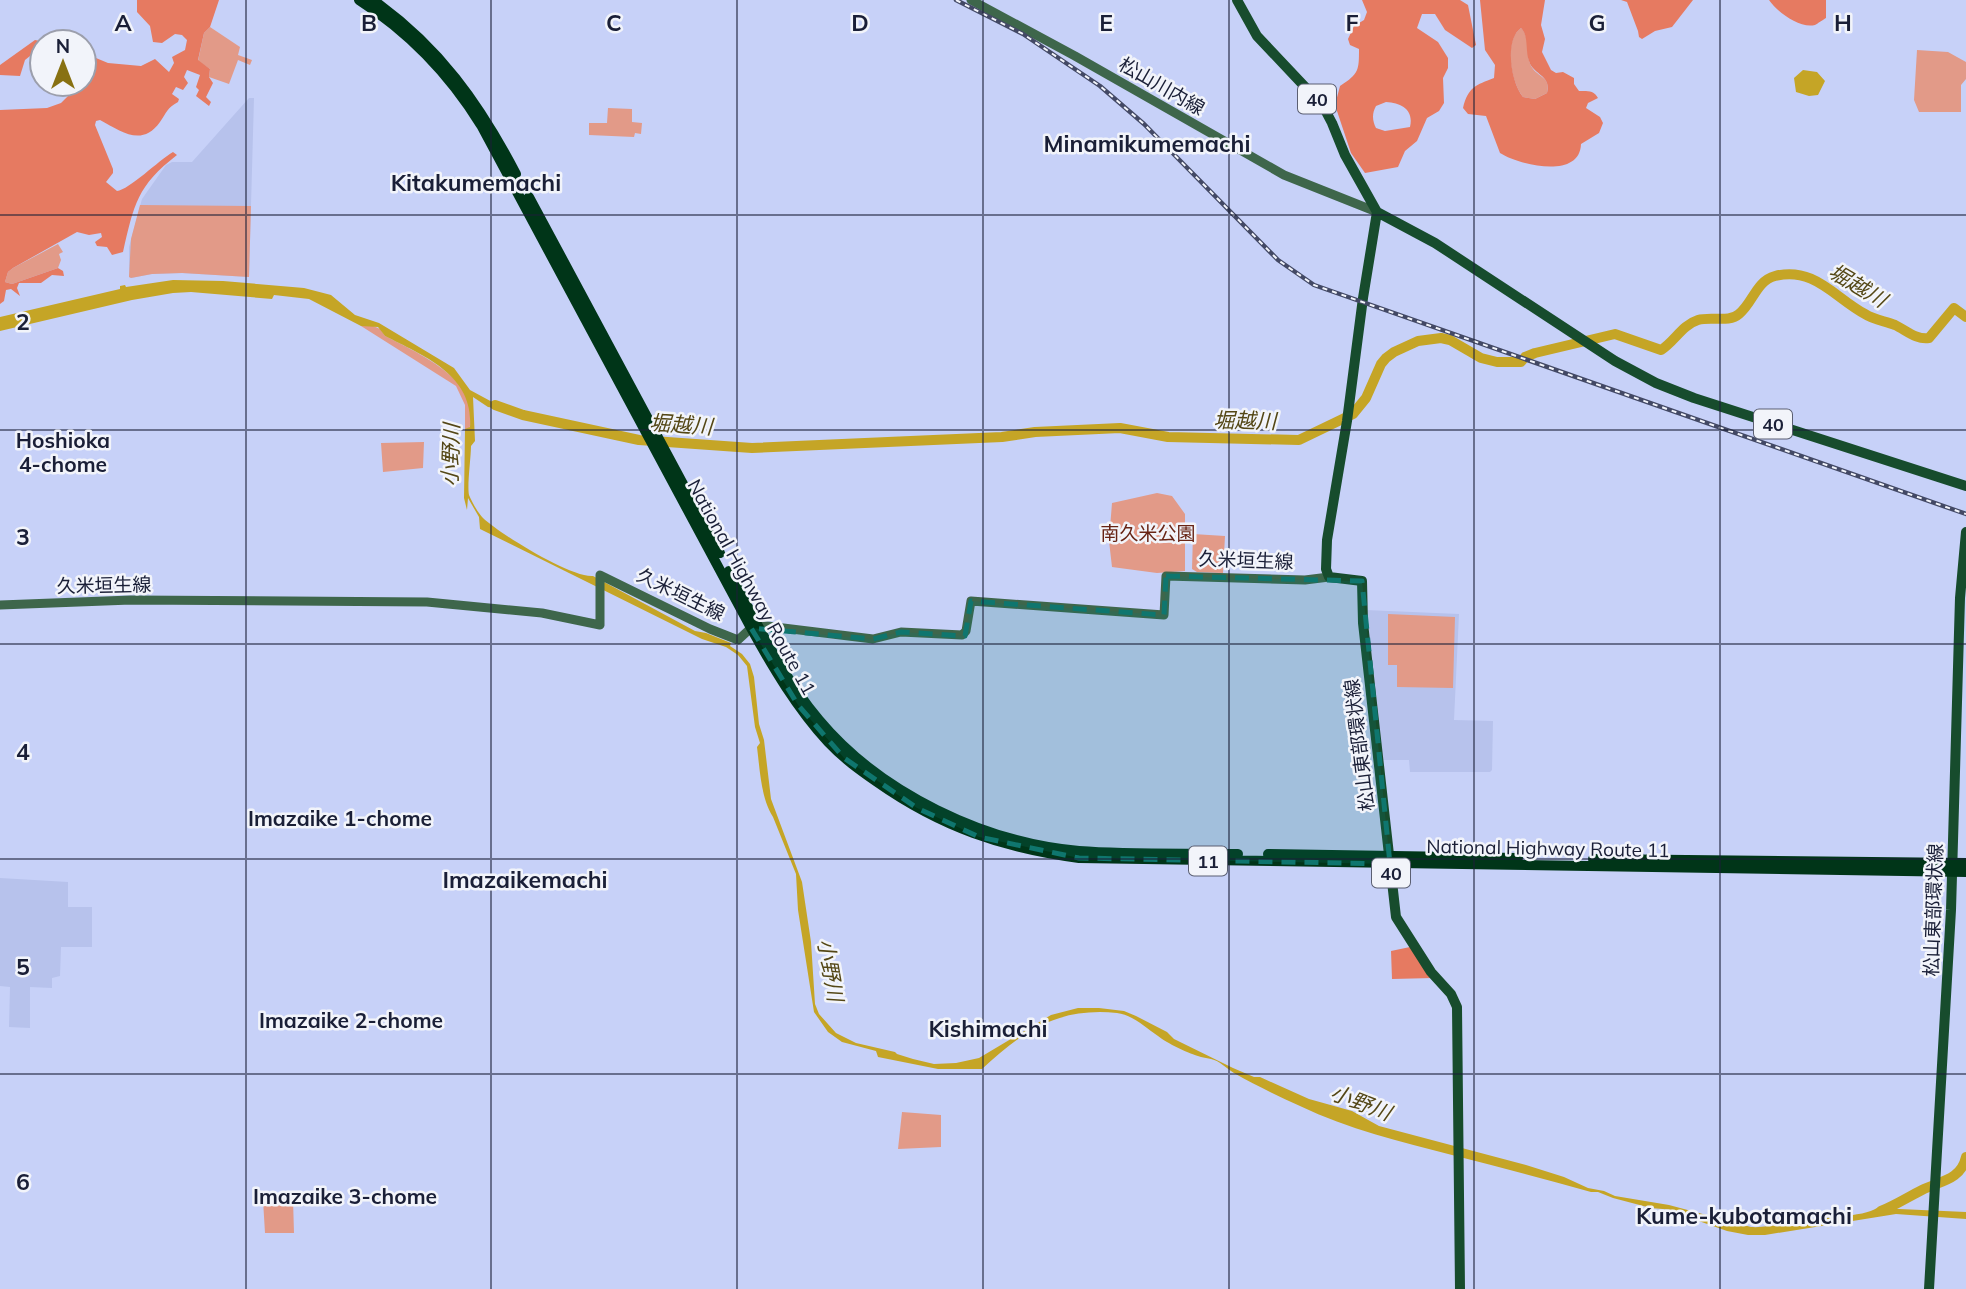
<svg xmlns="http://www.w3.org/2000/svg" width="1966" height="1289" font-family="Mulish,'Noto Sans JP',sans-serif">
<rect width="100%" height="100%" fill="#c7d1f8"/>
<path fill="#b7c2ec" d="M 249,98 L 254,98 L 249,277 L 182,273 L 152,274 L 131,278 L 129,277 L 129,247 L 142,199 L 166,165 L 172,162 L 192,162 Z
M 1365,610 L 1459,614 L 1454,720 L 1493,721 L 1492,770 L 1490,772 L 1410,772 L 1409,760 L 1381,760 Z
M 0,878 L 68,882 L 68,907 L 92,907 L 92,947 L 61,947 L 60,976 L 52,978 L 52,988 L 30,987 L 30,1028 L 9,1027 L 10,987 L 0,986 Z"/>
<path fill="#e29a88" d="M 210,27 L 240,47 L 238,55 L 252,60 L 250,65 L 238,60 L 229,84 L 209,77 L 210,69 L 198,61 L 204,33 Z
M 1521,28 C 1531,38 1525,54 1531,66 C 1538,78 1551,76 1547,93 L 1535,99 L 1523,97 C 1511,82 1503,41 1521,28 Z
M 1917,50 L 1948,52 L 1966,62 L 1966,79 L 1961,85 L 1961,112 L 1919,112 L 1914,100 Z
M 608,108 L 632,109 L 632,122 L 642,123 L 641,134 L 635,133 L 634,137 L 589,135 L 589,123 L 607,123 Z
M 140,205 L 251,206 L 249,277 L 182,273 L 152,274 L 131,278 L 129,277 L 131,239 Z
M 58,244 L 63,252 L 59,254 L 61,260 L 58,268 L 12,284 L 5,282 L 8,272 L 13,268 Z
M 371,325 L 380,329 L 385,336 C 416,352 487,383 469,429 L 465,429 L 465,405 L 456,386 L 361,326 Z
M 424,442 L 423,468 L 383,472 L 381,443 Z
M 1157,493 L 1172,496 L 1185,514 L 1185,571 L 1157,573 L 1112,567 L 1109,541 L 1112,503 Z
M 1193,534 L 1225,536 L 1223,573 L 1197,572 L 1192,569 Z
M 1388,614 L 1455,617 L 1453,688 L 1397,687 L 1397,665 L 1388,665 Z
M 902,1112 L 941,1115 L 941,1147 L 898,1149 Z
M 293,1199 L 294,1233 L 265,1233 L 263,1200 Z"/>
<path fill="#e67a61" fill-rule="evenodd" d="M 137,0 L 219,0 L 210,27 L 204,33 L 198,60 L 210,69 L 209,77 L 213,83 L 206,97 L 211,102 L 209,106 L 196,96 L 199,90 L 196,87 L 200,75 L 187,70 L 184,77 L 188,83 L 183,90 L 176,87 L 172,94 L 179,99 L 178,102 C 167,108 167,112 160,122 C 142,147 122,132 100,120 L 96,121 L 95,125 L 113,169 L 113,173 L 106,182 L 117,191 C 129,190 159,160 173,152 L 177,155 C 137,186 134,204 123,252 L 112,255 L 107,247 L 97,246 L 95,242 L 102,237 L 101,233 L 89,235 L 77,232 L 13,268 L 8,272 L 5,282 L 12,284 L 58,268 L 63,271 L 64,276 L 52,275 L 41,283 L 19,283 L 17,288 L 20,296 L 11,289 L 6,290 L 4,301 L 0,304 L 0,110 L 47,108 L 61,103 L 73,91 L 68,84 L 84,84 L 84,65 L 96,58 L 108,63 L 141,66 L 155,59 L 169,72 L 174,63 L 172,57 L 185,50 L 187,40 L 182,35 L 175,34 L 162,43 L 153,42 L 150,26 L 137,12 Z
M 1362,0 L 1460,0 L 1468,5 L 1476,45 L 1472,48 L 1445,30 L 1435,14 L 1422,14 L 1417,28 L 1438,42 L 1448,58 L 1448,68 L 1443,78 L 1444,103 L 1439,111 L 1427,118 L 1417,141 L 1405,151 L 1398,167 L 1365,173 L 1351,153 L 1335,105 L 1340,86 C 1359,74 1359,70 1359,49 L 1350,45 L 1348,39 L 1354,26 L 1364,20 L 1367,12 ZM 1386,102 C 1402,103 1414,110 1410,127 L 1385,131 L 1376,128 C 1372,120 1372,113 1376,106 Z
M 1480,0 L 1545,0 L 1541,25 L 1545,39 L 1542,52 L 1551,70 L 1556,73 L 1563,72 L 1574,78 L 1574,84 L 1579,91 C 1587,91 1594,90 1598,98 L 1588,103 L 1586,108 L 1600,117 L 1603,123 L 1599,133 L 1581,144 C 1580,180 1519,165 1500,153 L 1486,116 L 1468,114 L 1463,108 C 1468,87 1476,85 1494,78 L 1495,65 L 1485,50 ZM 1521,28 C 1529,36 1525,50 1529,61 C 1533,75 1552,75 1547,93 L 1535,99 L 1523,97 C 1511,83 1504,40 1521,28 Z
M 1621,0 L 1693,0 L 1672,27 L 1655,31 L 1642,39 L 1639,37 L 1638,31 L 1627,2 Z
M 1769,0 L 1826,0 L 1826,18 C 1824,19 1817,24 1815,25 C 1800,29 1777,12 1769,0 Z
M 35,40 L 45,42 L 42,42 L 42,55 L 30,56 L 25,60 L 20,76 L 0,75 L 0,65 Z
M 1410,947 L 1433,978 L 1392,979 L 1391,951 Z"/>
<path fill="#c5a526" d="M 1803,70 L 1817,72 L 1825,81 L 1818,95 L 1809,96 L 1796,92 L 1794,78 Z
M 173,280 L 223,281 L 304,288 L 331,295 L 355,315 L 379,323 L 454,368 L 470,390 L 507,410 L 488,407 L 473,397 L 475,441 L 471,446 C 471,457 467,486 469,495 C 472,502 478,513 483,518 C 500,534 571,578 593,576 L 695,631 L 706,633 L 731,643 L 730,646 L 742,654 L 750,664 L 754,677 L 759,724 L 764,740 L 771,799 L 802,882 L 811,942 L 815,1004 L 819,1014 L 836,1033 L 856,1043 L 895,1052 L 897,1054 L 913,1059 L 934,1064 L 956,1063 L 979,1058 L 1051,1015 L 1078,1008 L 1099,1008 L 1124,1011 L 1136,1016 L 1167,1032 L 1174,1039 L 1233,1068 L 1254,1077 L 1260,1077 L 1309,1099 L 1352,1111 L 1379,1126 L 1526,1165 L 1564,1177 L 1588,1188 L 1604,1191 L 1615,1196 L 1669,1205 L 1751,1227 C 1767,1228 1783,1223 1800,1220 C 1818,1218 1864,1217 1877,1208 L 1966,1212 L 1966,1219 L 1896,1214 L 1765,1235 L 1748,1235 L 1727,1231 L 1696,1220 L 1674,1210 L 1651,1208 L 1613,1198 L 1598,1192 L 1591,1192 C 1545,1179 1499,1167 1452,1155 C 1401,1142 1348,1129 1300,1106 C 1278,1096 1255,1085 1234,1073 C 1226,1068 1220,1061 1211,1059 C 1208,1058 1204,1058 1201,1057 C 1190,1054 1166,1043 1158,1036 C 1146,1028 1133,1015 1117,1013 C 1057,1007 1022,1032 982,1069 L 938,1069 L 878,1057 L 876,1051 L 842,1042 L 828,1032 L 814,1012 L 798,910 L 796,874 L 773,817 C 761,798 760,771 757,747 L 760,743 L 755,727 L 747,666 L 738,655 L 726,647 L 702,639 L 480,529 L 479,517 L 468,498 L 467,510 L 464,498 L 465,429 L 470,427 C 474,375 424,356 385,336 L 378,327 L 361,326 L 309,299 L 274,295 L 272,299 L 191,292 L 173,293 L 132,300 L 0,331 L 0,317 L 120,289 L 120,286 L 125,285 L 126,287 Z"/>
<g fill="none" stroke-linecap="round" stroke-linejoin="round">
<path stroke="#c5a526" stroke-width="10" d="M 495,405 L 523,415 L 639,440 L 752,448 L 1002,437 L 1035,432 L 1120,428 L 1168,437 L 1299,440 L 1353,414 L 1366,398 L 1381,364 L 1386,358 L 1394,352 L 1418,341 L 1441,338 L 1450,340 L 1481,358 L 1497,362 L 1521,362 L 1525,357 L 1535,353 L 1615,334 L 1661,350 C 1675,341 1682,325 1698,320 C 1711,316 1729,323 1739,314 C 1753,303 1756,281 1775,276 C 1814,266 1835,298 1865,314 C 1874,320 1885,321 1895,325 C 1906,330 1916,340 1929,338 L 1954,308 L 1966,317
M 1881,1211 C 1896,1205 1908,1197 1922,1190 C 1940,1181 1961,1180 1966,1157"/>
<path stroke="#3e664b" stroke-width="9" d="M 971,0 L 1075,56 L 1284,175 L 1377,212
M 0,605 L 131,600 L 427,602 L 542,613 L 600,625 L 600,575 L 710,629 L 738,640 L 751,628 L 767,626 L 873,639 L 901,632 L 962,635 L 966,631 L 971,601 L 1164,615 L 1166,576 L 1305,580 L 1329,577"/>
<path stroke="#174c2d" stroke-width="10" d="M 1237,0 L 1257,36 L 1323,106 L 1332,123 L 1345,155 L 1377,212 L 1363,298 L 1347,421 L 1327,540 L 1326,569 L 1329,577 L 1362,581 L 1363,623 L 1396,917 L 1431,972 L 1451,994 L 1457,1007 L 1460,1289
M 1377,212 L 1435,243 L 1615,361 L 1656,383 L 1694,398 L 1966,486
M 1929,1289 L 1951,910 L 1960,598 L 1966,532"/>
<path stroke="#003518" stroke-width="10" d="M 359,0 C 409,32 450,75 481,125 L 751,628 C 773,668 797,708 828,742 C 843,758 860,770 877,782 C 941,827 1003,848 1079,858 L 1966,872
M 373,0 C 439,47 479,103 516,174
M 529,197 L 720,553
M 729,571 C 756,622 782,676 819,720 C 880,793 985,843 1079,851 C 1131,855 1185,853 1238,854
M 1268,854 L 1518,858
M 1593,859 L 1966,863"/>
<defs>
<path id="rail" d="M 956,0 L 1023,34 L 1100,86 L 1144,124 L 1278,260 L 1314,285 L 1966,514"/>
</defs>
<use href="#rail" stroke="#434965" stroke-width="4.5"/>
<use href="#rail" stroke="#f2f4fa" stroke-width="2" stroke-dasharray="5" stroke-linecap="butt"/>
</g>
<path fill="#0f766e" fill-opacity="0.2" stroke="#0f766e" stroke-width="5" stroke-dasharray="14 9" stroke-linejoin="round" d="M 1166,576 L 1362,581 L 1390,864 L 1079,858 L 979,837 L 917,808 L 844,758 L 798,705 L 751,628 L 873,639 L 901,632 L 965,636 L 971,601 L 1164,615 Z"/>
<path fill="none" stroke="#1a1f37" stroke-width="2" stroke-opacity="0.55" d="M 246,0 L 246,1289M 491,0 L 491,1289M 737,0 L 737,1289M 983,0 L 983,1289M 1229,0 L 1229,1289M 1474,0 L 1474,1289M 1720,0 L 1720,1289M 0,215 L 1966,215M 0,430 L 1966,430M 0,644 L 1966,644M 0,859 L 1966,859M 0,1074 L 1966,1074"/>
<g text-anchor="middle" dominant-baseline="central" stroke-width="5" stroke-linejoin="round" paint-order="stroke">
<g fill="#f2f4fa" stroke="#5b5f72" stroke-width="2">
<rect x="1298" y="84.5" width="38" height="29" rx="5"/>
<rect x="1754" y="409.5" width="38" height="29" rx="5"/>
<rect x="1189" y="846.5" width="38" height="29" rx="5"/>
<rect x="1372" y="858.5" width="38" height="29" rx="5"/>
</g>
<g font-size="18" font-weight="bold" fill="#1a1f37">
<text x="1317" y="99">40</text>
<text x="1773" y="424">40</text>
<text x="1208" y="861">11</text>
<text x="1391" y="873">40</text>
</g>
<g font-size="19" fill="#1a1f37" stroke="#f2f4fa">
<text transform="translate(1162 86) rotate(30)">松山川内線</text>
<text transform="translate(1246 560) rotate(2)">久米垣生線</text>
<text transform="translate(104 585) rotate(-1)">久米垣生線</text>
<text transform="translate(752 587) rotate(61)">National Highway Route 11</text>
<text transform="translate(681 594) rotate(26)">久米垣生線</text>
<text transform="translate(1359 745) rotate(-97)">松山東部環状線</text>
<text transform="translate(1548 848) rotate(1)">National Highway Route 11</text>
<text transform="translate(1933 910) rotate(-88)">松山東部環状線</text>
</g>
<g font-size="19" fill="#682415" stroke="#f2f4fa">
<text x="1148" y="533">南久米公園</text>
</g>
<g font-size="21" font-style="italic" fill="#544716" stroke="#f2f4fa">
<text transform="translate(1858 285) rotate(31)">堀越川</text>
<text transform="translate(1245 420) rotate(1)">堀越川</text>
<text transform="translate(681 424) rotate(4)">堀越川</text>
<text transform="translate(450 455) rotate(-88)">小野川</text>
<text transform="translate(831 970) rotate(80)">小野川</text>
<text transform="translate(1361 1102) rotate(21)">小野川</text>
</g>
<g font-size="21" font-weight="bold" fill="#1a1f37" stroke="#f2f4fa">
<text x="63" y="440">Hoshioka<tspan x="63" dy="24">4-chome</tspan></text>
<text x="340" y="818">Imazaike 1-chome</text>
<text x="351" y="1020">Imazaike 2-chome</text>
<text x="345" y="1196">Imazaike 3-chome</text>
</g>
<g font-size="23" font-weight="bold" fill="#1a1f37" stroke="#f2f4fa">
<text x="1147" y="143">Minamikumemachi</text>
<text x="476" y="182">Kitakumemachi</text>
<text x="525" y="879">Imazaikemachi</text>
<text x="988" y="1028">Kishimachi</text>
<text x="1744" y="1215">Kume-kubotamachi</text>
</g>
</g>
<g font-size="23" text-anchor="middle" font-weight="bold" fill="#1a1f37" stroke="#f2f4fa" stroke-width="5" stroke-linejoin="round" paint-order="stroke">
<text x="123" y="31">A</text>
<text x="369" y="31">B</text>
<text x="614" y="31">C</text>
<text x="860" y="31">D</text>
<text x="1106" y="31">E</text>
<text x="1352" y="31">F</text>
<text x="1597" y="31">G</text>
<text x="1843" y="31">H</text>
<text x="23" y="330">2</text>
<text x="23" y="545">3</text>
<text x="23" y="760">4</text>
<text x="23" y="975">5</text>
<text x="23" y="1190">6</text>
</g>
<g transform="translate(63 63)"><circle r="33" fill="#f2f4fa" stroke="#9c9fac" stroke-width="2"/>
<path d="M0-5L12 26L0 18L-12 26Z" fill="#887112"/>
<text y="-10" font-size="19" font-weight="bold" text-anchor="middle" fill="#1a1f37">N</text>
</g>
</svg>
